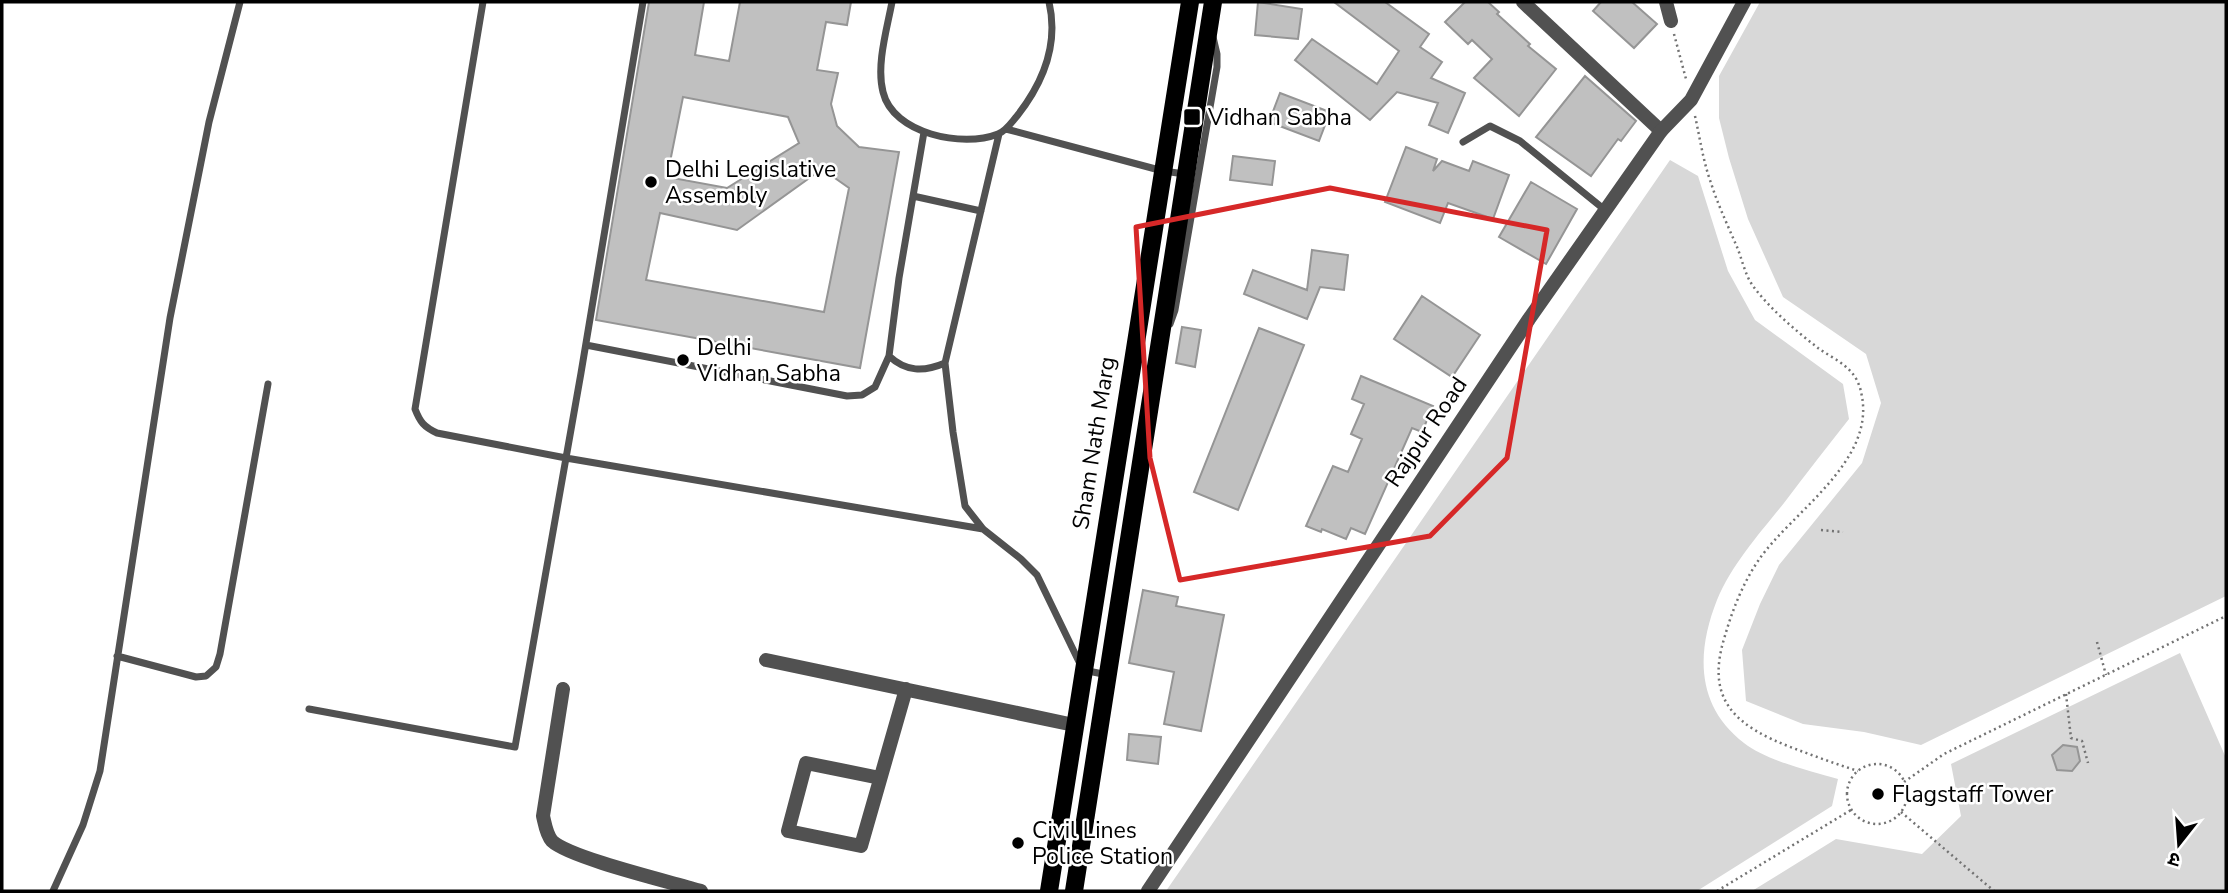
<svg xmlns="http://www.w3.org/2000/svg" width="2228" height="893" font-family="'Nunito Sans','Noto Sans Devanagari',sans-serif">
<rect width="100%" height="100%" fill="#fff"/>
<path fill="#d8d8d8" d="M 1760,2 L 2226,2 L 2226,596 L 1921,745 L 1864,732 L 1803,724 L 1746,701 L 1742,650 L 1760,604 L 1779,565 L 1862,463 L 1881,403 L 1866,354 L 1783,297 L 1748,219 L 1729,158 L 1719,118 L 1719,76 Z
M 1670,160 L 1698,176 L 1728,271 L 1755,320 L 1843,384 L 1849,419 C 1827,447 1805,475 1784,503 C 1760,533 1732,564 1717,600 C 1696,653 1696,706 1744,743 C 1767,761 1811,771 1838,779 L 1832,806 L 1697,891 L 1166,891 Z
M 2180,653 L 2226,758 L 2226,891 L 1752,891 L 1836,839 L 1922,854 L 1961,816 L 1951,764 Z"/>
<path fill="#c0c0c0" stroke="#959595" stroke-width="2" fill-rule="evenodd" d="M 649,2 L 704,2 L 695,55 L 729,61 L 740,2 L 851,2 L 847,25 L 826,22 L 817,70 L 838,73 L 831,104 L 837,126 L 859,147 L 899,152 L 860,368 L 596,320 ZM 683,97 L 788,117 L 799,143 L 727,188 L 667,177 ZM 822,169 L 849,188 L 824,312 L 646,280 L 660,213 L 737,230 Z
M 1258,2 L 1302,9 L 1298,39 L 1255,35 Z
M 1334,2 L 1385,2 L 1429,34 L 1420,47 L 1442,62 L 1431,78 L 1465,93 L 1448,133 L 1429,125 L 1438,103 L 1397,92 L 1370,120 L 1295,60 L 1312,39 L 1377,84 L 1399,51 Z
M 1465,2 L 1488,2 L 1499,12 L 1497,14 L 1530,44 L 1528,46 L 1556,69 L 1519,116 L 1474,78 L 1492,59 L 1472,40 L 1468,44 L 1445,22 Z
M 1601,2 L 1632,2 L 1657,24 L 1634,48 L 1593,11 Z
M 1585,76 L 1636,121 L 1621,141 L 1618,139 L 1591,176 L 1536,137 Z
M 1280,93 L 1330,112 L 1319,141 L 1269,122 Z
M 1406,147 L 1437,159 L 1433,171 L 1442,161 L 1469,171 L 1473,161 L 1509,175 L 1493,219 L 1448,203 L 1440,223 L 1385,202 Z
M 1233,156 L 1275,161 L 1272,185 L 1230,180 Z
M 1531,182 L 1577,209 L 1546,264 L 1499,237 Z
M 1312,250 L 1348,255 L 1344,290 L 1320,287 L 1307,319 L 1244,294 L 1253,270 L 1307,290 Z
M 1422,296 L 1480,335 L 1452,377 L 1394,339 Z
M 1182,327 L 1201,330 L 1195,367 L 1176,363 Z
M 1259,328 L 1304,345 L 1238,510 L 1194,492 Z
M 1361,376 L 1433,406 L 1422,432 L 1412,428 L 1365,534 L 1351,528 L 1346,539 L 1322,529 L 1321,532 L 1306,526 L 1333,466 L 1348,472 L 1362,439 L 1351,434 L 1364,404 L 1352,399 Z
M 1143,590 L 1178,597 L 1176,606 L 1224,615 L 1201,731 L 1164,724 L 1174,672 L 1129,663 Z
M 1129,734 L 1161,737 L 1158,764 L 1127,760 Z
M 2063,745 L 2077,747 L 2080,761 L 2072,771 L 2057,770 L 2052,755 Z"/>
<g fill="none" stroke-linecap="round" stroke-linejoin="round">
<path stroke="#737373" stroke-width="2.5" stroke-dasharray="2 3.5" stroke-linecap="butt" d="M 1674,34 L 1686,79
M 1695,116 C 1700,138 1703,161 1711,183 C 1718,205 1728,226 1737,247 C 1742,259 1745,275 1753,286 C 1770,309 1795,330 1818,348 C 1829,356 1843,362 1852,373 C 1856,377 1860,386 1861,392 C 1878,461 1791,512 1758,561 C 1742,585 1732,611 1724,639 C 1705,702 1738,727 1793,748 C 1814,756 1836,764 1858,771
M 1821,530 L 1843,532
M 2097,642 L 2106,675
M 2066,694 L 2071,738 L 2082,741 L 2088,763
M1847 794a30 30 0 1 1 60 0a30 30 0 1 1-60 0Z
M 1904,782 L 1944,754 L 2226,616
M 1901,812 L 1994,891
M 1717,891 L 1851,810"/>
<path stroke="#515151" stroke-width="7" d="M 483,2 L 415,409 C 420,422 424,427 437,433 L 566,458 L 983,529
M 892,2 C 887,29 876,65 883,92 C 893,134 963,148 998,134 C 1006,131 1011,123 1017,116 C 1043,83 1059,45 1049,2
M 1006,129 L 1163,171 L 1185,174
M 999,134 L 945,363 L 953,432 L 965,506 L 983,529 L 1021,559 L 1037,575 L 1083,670 L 1108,675
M 1463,142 L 1490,126 L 1520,141 L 1605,210
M 913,196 L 981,211
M 1170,324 L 1175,310 L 1217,67 L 1217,54 L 1213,37
M 586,345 L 847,396 L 862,395 L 875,387 L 889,356 L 899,278 L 924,132
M 889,356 C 906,372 924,372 945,363
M 117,656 L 196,677 L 206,676 L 216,667 L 220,654 L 268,384
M 309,709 L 515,747 L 581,373 L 643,2
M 53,891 L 83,825 L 100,771 L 170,318 L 209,122 L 240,2"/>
<path stroke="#515151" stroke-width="14" d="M 1523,2 L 1661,131
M 1666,2 L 1671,21
M 766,660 L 1074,725
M 563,689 L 543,816 C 545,824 546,834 552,841 C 570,858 671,882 701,891
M 880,778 L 806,763 L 788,831 L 861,846 L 906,689"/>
<path stroke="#515151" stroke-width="14" d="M 1148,891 L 1529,319 L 1661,131 L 1691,100 L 1744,2"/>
<path stroke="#000" stroke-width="18" d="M 1049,891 L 1190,2
M 1074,891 L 1213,2"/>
</g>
<path fill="none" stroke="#d62828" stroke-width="5" stroke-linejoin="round" d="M 1330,188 L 1547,230 L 1507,458 L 1430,536 L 1180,580 L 1150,458 L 1136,227 Z"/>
<g fill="#000" stroke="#fff" stroke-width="2.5">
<rect x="1183" y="108" width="18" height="18" rx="3.5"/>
<circle cx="651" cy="182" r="7"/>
<circle cx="683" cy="360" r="7"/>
<circle cx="1878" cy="794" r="7"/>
<circle cx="1018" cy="843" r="7"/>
</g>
<g text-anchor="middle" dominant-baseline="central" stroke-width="5" stroke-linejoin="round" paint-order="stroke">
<g font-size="23" fill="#000" stroke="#fff" text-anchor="start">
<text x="1208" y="117">Vidhan Sabha</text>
<text x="665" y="169">Delhi Legislative<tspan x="665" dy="26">Assembly</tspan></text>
<text x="697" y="347">Delhi<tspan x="697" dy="26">Vidhan Sabha</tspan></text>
<text x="1892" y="794">Flagstaff Tower</text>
<text x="1032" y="830">Civil Lines<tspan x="1032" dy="26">Police Station</tspan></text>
</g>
<g font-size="23" fill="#000" stroke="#fff">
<text transform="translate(1426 432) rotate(-56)">Rajpur Road</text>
<text transform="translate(1094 443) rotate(-81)">Sham Nath Marg</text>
</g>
</g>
<rect width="2228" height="893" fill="none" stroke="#000000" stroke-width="7"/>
<g transform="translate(2179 844) rotate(197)" stroke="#ffffff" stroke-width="5" paint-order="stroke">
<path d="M0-5L12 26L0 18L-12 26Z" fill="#000000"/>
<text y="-10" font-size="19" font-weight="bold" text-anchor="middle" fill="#000000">उ</text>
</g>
</svg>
